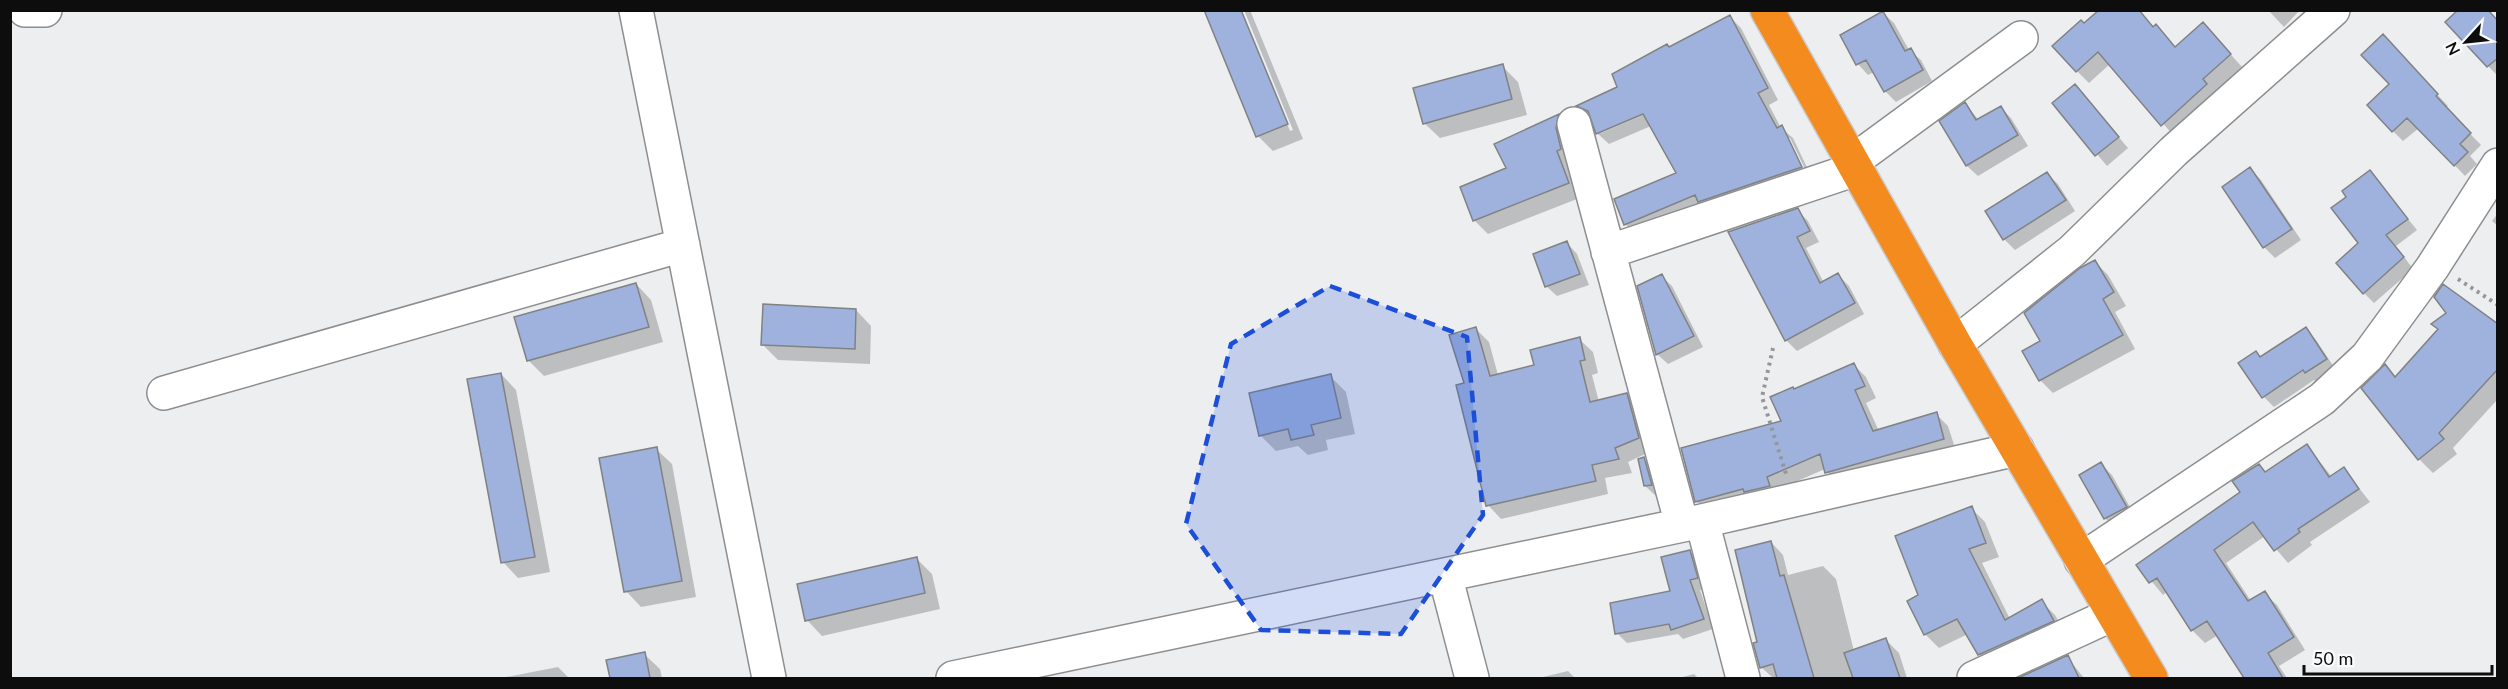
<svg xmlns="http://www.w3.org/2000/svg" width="2508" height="689" font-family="Lato,sans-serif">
<rect width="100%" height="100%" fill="#edeef0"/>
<path fill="#0003" fill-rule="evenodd" d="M 1241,10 L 1290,131 L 1293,130 L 1244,10 L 1250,10 L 1303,139 L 1273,151 L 1258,136 Z
M 2138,10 L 2175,49 L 2215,37 L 2242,67 L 2214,92 L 2219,97 L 2175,137 L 2110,64 L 2089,83 L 2077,71 L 2084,25 Z
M 2268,10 L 2300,10 L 2284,27 Z
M 1883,13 L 1894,23 L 1909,50 L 1921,60 L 1932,81 L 1896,102 L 1885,91 L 1874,72 L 1868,75 L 1858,64 L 1842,36 Z
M 1730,17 L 1741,28 L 1778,100 L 1769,105 L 1781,128 L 1793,138 L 1812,178 L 1637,235 L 1625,224 L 1678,174 L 1651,126 L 1609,144 L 1597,133 L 1592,118 L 1579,106 L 1619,88 L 1669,48 ZM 1649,110 L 1650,112 L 1601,133 L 1601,130 ZM 1787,138 L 1790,138 L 1807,173 L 1804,175 Z
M 2447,22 L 2498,22 L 2498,76 L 2488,66 Z
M 2393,47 L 2448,106 L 2445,108 L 2481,145 L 2470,156 L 2477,164 L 2465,176 L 2419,128 L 2403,141 L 2393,131 L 2391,84 Z
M 1502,66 L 1518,82 L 1527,115 L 1440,138 L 1424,123 Z
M 2075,86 L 2128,148 L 2107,166 L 2054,103 Z
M 1965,104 L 1979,120 L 2000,107 L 2011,118 L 2028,146 L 1978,176 L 1967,166 L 1941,122 Z
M 1559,116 L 1572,129 L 1582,197 L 1488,234 L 1474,220 Z
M 2250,169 L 2261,180 L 2301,240 L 2275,258 L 2264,247 L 2224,187 Z
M 2370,172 L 2417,230 L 2396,246 L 2413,269 L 2374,303 L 2364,293 L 2360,243 L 2349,197 Z
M 2047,174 L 2058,184 L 2075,211 L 2015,250 L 2004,239 L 1987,212 Z
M 1797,210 L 1808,221 L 1819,242 L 1806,248 L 1824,283 L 1838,275 L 1849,286 L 1864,314 L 1797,351 L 1786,340 Z
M 2498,213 L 2498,226 L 2492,221 Z
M 1567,243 L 1577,254 L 1589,285 L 1557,296 L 1546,286 Z
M 2095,262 L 2108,275 L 2126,306 L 2115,312 L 2135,349 L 2053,393 L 2040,380 L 2042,341 Z
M 1661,276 L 1672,286 L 1703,347 L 1668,364 L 1657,354 Z
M 636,284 L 651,300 L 663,342 L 544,376 L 528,360 Z
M 856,310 L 871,326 L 870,364 L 778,360 L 762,344 Z
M 2498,326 L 2498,399 L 2453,448 L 2457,454 L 2433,473 L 2419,459 L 2385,366 L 2397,378 L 2439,330 Z
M 1476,329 L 1489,342 L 1498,375 L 1536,366 L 1579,339 L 1593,352 L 1598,373 L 1592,375 L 1599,402 L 1627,394 L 1640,408 L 1652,451 L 1628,462 L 1632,473 L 1605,478 L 1608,494 L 1501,519 L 1488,505 L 1465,384 Z
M 2306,329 L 2316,340 L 2336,370 L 2317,383 L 2314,380 L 2274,407 L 2264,397 L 2261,358 Z
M 1854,365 L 1866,377 L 1876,398 L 1866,403 L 1879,431 L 1936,414 L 1948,426 L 1956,451 L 1838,484 L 1825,469 L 1779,489 L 1709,513 L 1696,501 L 1783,422 L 1795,391 Z
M 501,374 L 516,390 L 550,572 L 518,578 L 503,562 Z
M 1330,376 L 1346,392 L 1355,434 L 1326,440 L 1328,450 L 1308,455 L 1298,446 L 1276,451 L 1260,435 Z
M 2307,446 L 2332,477 L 2344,469 L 2370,502 L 2310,542 L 2312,545 L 2288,563 L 2265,536 L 2226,563 L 2251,601 L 2264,593 L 2277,605 L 2305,650 L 2279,666 L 2287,678 L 2246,678 L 2218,635 L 2205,643 L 2192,630 L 2167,592 L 2163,595 L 2138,565 L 2242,493 L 2259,466 L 2266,473 Z
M 656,449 L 672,464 L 696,597 L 641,607 L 626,591 Z
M 1644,459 L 1654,469 L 1661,495 L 1656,496 L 1645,486 Z
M 2101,464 L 2112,475 L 2136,518 L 2116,529 L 2105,518 L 2081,475 Z
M 1971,508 L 1985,522 L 1999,557 L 1982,563 L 2010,619 L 2041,601 L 2055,615 L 2067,635 L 1994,669 L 1979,654 L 1968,634 L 1939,648 L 1925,634 L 1920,596 Z
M 1771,542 L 1783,555 L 1788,575 L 1823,566 L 1836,579 L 1854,651 L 1886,640 L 1899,653 L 1907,678 L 1773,678 L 1761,667 L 1759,643 Z
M 1690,552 L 1700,563 L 1707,589 L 1700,590 L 1713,629 L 1683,639 L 1678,634 L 1627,643 L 1617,633 L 1671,593 Z
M 917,559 L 932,574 L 940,609 L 822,636 L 807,620 Z
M 644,654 L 660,669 L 662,678 L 611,678 L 608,661 Z
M 2067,657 L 2084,678 L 2021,678 Z
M 558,667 L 569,678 L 501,678 Z
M 1568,671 L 1575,678 L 1539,678 Z
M 1694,674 L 1698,678 L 1679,678 Z"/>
<path fill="#9eb2dd" stroke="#818283" stroke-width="1.5" d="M 1204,10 L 1241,10 L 1288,124 L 1256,137 Z
M 2099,10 L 2139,10 L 2153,27 L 2156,24 L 2175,47 L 2203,22 L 2231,54 L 2203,79 L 2207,84 L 2161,126 L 2098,52 L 2076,72 L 2052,46 L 2081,20 L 2084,23 Z
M 2458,10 L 2488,10 L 2498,21 L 2498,58 L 2487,67 L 2445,22 Z
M 1883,11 L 1905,51 L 1911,48 L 1923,70 L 1884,92 L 1866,60 L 1856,65 L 1840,35 Z
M 1730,15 L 1768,88 L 1758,93 L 1777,128 L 1782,125 L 1802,167 L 1698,202 L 1695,195 L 1624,225 L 1614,199 L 1676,173 L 1643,114 L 1596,134 L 1588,111 L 1576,106 L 1617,87 L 1612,74 L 1667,44 L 1669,47 Z
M 2383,34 L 2438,94 L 2436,96 L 2471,133 L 2460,144 L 2468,152 L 2454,166 L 2407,118 L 2392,132 L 2367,105 L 2389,84 L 2361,55 Z
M 1503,64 L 1512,99 L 1423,124 L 1413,88 Z
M 2075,84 L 2119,137 L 2095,156 L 2052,103 Z
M 1965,102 L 1976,120 L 2001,106 L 2018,135 L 1966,166 L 1939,121 Z
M 1559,114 L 1556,128 L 1561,149 L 1557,151 L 1569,183 L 1473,221 L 1460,187 L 1506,168 L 1494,144 Z
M 2250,167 L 2292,229 L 2263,248 L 2222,187 Z
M 2370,170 L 2408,219 L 2386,235 L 2404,257 L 2363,294 L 2336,263 L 2358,243 L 2331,208 L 2346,197 L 2342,191 Z
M 2047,172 L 2066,200 L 2003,240 L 1985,211 Z
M 1798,208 L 1810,231 L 1797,237 L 1820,283 L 1838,273 L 1855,303 L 1785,341 L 1728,232 Z
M 1567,241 L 1580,274 L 1545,287 L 1533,254 Z
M 2095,260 L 2114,292 L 2103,299 L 2123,335 L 2039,381 L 2022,351 L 2040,341 L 2024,313 L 2080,268 Z
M 1662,274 L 1694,336 L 1656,355 L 1637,286 Z
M 636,283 L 649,327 L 527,361 L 514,317 Z
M 2443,284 L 2498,324 L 2498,369 L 2439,433 L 2444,439 L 2418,460 L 2361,388 L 2385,364 L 2395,377 L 2438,329 L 2431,324 L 2446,313 L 2434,297 Z
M 763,304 L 856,309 L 855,349 L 761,345 Z
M 1476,327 L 1490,376 L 1534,365 L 1530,350 L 1580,337 L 1585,360 L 1580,361 L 1590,402 L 1627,393 L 1639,438 L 1615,448 L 1619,459 L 1592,465 L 1596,481 L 1486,506 L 1456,385 L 1464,383 L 1449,335 Z
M 2306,327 L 2327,359 L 2305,373 L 2303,370 L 2262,398 L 2238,363 L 2256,351 L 2260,357 Z
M 1854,363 L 1865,386 L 1855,390 L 1873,431 L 1937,412 L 1944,439 L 1825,473 L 1820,454 L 1767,477 L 1770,486 L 1744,492 L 1743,489 L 1695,502 L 1681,448 L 1781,421 L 1770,397 L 1793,387 L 1794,389 Z
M 501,373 L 535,557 L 501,563 L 467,379 Z
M 1331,374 L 1341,418 L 1311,425 L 1314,435 L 1291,440 L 1288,429 L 1259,436 L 1249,393 Z
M 2307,444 L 2329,477 L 2344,467 L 2359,489 L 2298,529 L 2300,532 L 2274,551 L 2253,522 L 2214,550 L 2248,601 L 2265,591 L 2294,637 L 2268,653 L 2283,678 L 2244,678 L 2207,621 L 2191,631 L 2157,578 L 2149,583 L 2136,565 L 2240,492 L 2232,481 L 2259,464 L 2265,472 Z
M 657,447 L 682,581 L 624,592 L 599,458 Z
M 1644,457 L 1652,485 L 1644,486 L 1638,459 Z
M 2101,462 L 2127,507 L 2104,519 L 2079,475 Z
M 1972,506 L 1986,543 L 1969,549 L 2005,620 L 2042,599 L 2054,621 L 1978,655 L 1957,619 L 1924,635 L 1907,601 L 1918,595 L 1895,536 Z
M 1771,541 L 1780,576 L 1784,575 L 1814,678 L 1777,678 L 1773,664 L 1760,668 L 1753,643 L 1757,642 L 1735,550 Z
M 1690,550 L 1698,578 L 1690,580 L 1704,619 L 1671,630 L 1669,624 L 1615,634 L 1610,603 L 1670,591 L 1661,557 Z
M 917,557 L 925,593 L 805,621 L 797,584 Z
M 1886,638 L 1900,678 L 1853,678 L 1844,653 Z
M 645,652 L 650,678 L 610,678 L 606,660 Z
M 2068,655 L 2079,678 L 2018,678 Z"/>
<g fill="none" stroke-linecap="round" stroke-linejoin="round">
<defs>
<path id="minor" d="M 25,10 L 45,10
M 636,10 L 769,678
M 1574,124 L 1682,525
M 1852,162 L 2021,38
M 1608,252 L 1856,169
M 1955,344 L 2072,251 L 2174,151 L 2333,10
M 164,393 L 683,245
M 1702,521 L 1743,678
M 2081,560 L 2322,399 L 2367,357 L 2432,268 L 2498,165
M 1445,575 L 1472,678
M 953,678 L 1702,521 L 2017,449
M 1974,678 L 2113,614"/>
<path id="highway" d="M 1767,10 L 1955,344 L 2151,678"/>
</defs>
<use href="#minor" stroke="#8d8e90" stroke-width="36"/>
<use href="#highway" stroke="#cacaca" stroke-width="36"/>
<path stroke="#969698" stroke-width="4" stroke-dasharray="3 4.5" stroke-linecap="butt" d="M 2458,279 L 2498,305
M 1773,348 L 1762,397 L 1786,474"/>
<use href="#minor" stroke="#fff" stroke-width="33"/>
<use href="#highway" stroke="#f38b1f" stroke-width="33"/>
</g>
<path fill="#1d4ed8" fill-opacity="0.2" stroke="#1d4ed8" stroke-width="4.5" stroke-dasharray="12 8" stroke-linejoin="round" d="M 1330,286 L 1467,337 L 1483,515 L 1401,634 L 1261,630 L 1186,524 L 1231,344 Z"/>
<rect width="2508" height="689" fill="none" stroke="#0d0d0e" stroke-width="24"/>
<g transform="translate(2466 42) rotate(243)" stroke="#fafbfd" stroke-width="4.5" paint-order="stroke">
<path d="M0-4.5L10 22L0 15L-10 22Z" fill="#0d0d0e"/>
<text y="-9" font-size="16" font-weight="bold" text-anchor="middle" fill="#0d0d0e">N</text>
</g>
<path d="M2304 665v9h188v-9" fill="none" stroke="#0d0d0e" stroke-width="3"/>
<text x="2313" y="665" font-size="18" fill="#0d0d0e" stroke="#fafbfd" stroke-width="4.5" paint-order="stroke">50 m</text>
</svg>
